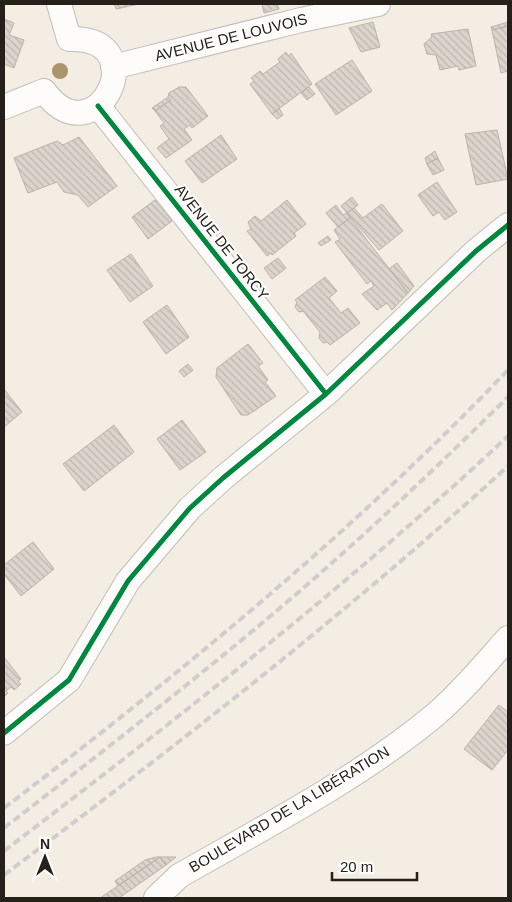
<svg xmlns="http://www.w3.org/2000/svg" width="512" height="902" font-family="Arial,sans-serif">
<defs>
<pattern id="building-back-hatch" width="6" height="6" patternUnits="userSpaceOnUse" patternTransform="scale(1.25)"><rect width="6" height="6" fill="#dbd5cd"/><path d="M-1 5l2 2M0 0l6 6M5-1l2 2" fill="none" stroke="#bcb7af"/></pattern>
</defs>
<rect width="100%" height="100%" fill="#f4ede3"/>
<path fill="url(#building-back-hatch)" stroke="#b9b3ab" d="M 114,4 L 139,4 L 116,9 Z
M 262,4 L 277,4 L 279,9 L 264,13 Z
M 4,19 L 14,23 L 9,35 L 24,40 L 14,68 L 4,64 Z
M 373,22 L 380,47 L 361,52 L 349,28 Z
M 508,22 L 508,26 L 492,30 L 491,27 Z
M 508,26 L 508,71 L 501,73 L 492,30 Z
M 468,29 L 476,66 L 459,70 L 458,66 L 440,70 L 436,55 L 427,54 L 424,44 L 432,37 L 431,34 Z
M 286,52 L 288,56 L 291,53 L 312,84 L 272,114 L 250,84 L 254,81 L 251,78 L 260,71 L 263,74 L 280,62 L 278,59 Z
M 352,60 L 372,91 L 336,115 L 315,84 Z
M 179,87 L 186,87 L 208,116 L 192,128 L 190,125 L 184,129 L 192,140 L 166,158 L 157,148 L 169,139 L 160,126 L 164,123 L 155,111 L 171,100 L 168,97 L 169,93 Z
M 309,87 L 315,94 L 307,100 L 301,93 Z
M 168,97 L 171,100 L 155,111 L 152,108 Z
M 279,108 L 283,115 L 277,119 L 272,114 Z
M 497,130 L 508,179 L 476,185 L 465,134 Z
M 221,135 L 237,159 L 202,183 L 185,161 Z
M 79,137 L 117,186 L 88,207 L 78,195 L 64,192 L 57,182 L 28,193 L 14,158 L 57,141 L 63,145 Z
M 435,151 L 438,158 L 427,164 L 425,158 Z
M 438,158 L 444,170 L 433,175 L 427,164 Z
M 437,182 L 457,212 L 445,220 L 439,212 L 433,216 L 418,195 Z
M 352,197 L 358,205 L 347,213 L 341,206 Z
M 155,200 L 172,221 L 148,239 L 132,217 Z
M 287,200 L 306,224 L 294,233 L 296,236 L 272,255 L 271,253 L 267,256 L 247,231 L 251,229 L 248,222 L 255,216 L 261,221 Z
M 382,204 L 403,231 L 379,250 L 347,213 L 354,208 L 363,218 Z
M 336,205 L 343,215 L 347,213 L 350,218 L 338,227 L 326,213 Z
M 350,218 L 408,293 L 392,310 L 387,303 L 377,310 L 362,294 L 374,286 L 371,281 L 367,284 L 335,242 L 340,239 L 334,230 Z
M 328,236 L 331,240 L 321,246 L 318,243 Z
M 131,254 L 153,286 L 130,302 L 107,270 Z
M 278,258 L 286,268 L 272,279 L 264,268 Z
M 397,263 L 414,286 L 408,293 L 389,269 Z
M 325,277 L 337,291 L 329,298 L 341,313 L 348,308 L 360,323 L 330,345 L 327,342 L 323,343 L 319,338 L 320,332 L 303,311 L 299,312 L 295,307 L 297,302 L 295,300 Z
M 167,305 L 189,337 L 166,354 L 143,322 Z
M 248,344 L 263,363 L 258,366 L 268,380 L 265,382 L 276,396 L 248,415 L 241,415 L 216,377 L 217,368 Z
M 188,364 L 193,370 L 184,377 L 179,371 Z
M 4,389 L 22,412 L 4,427 Z
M 182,420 L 206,452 L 180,470 L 157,439 Z
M 114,425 L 134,452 L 84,491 L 63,464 Z
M 33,542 L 54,569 L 21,596 L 4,574 L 4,565 Z
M 4,657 L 21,679 L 18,681 L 21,684 L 14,690 L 11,687 L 6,691 L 8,693 L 4,697 Z
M 499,705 L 508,712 L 508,750 L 492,770 L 464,749 Z
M 156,857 L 176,857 L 166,865 L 160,857 L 118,886 L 115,881 L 145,860 Z
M 160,857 L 166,865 L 119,898 L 100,898 Z"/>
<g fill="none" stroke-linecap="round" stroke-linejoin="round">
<defs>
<path id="minor" d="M 113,67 L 301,20 L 378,4
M 98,106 L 326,394
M 4,107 L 44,91 C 96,162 158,36 69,39 L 59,4
M 4,733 L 69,680 L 128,581 L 190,508 L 223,478 L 326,394 L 476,251 L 508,225
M 156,898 L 179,876 C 266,826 358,779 435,715 C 462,692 485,664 508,638"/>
</defs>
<use href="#minor" stroke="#c2bcb4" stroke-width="26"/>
<use href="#minor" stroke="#fdfcfb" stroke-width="24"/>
<path stroke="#d0cecc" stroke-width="4" stroke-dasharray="8 4" stroke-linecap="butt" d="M 4,808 C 181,673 354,531 508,370
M 4,828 C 97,756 190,684 280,608 C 359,541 434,470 508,397
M 4,851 C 177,719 349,585 508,436
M 4,875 C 177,745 348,613 508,466"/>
<defs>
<path id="cycleway" d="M 98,106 L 326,394
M 4,733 L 69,680 L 128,581 L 190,508 L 223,478 L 326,394 L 476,251 L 508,225"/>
</defs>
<use href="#cycleway" stroke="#fff" stroke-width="8"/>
<use href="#cycleway" stroke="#00873e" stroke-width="5"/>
</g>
<circle fill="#ab956c" cx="60" cy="71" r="8"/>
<g text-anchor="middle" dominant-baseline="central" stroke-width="4" stroke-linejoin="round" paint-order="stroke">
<g font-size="15" fill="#252019" stroke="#fff">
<text transform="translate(231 37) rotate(-14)">AVENUE DE LOUVOIS</text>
<text transform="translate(222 242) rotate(52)">AVENUE DE TORCY</text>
<text transform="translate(289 809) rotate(-31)">BOULEVARD DE LA LIBÉRATION</text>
</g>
</g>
<rect width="512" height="902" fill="none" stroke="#252019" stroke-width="10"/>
<g transform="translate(45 857)" stroke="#ffffff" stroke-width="4" paint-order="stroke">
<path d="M0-4L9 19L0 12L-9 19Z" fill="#252019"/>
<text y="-8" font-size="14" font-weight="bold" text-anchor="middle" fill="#252019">N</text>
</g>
<path d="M332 872v8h85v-8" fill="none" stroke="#252019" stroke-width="2.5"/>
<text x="340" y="872" font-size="15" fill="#252019" stroke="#ffffff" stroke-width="4" paint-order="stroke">20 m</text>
</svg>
